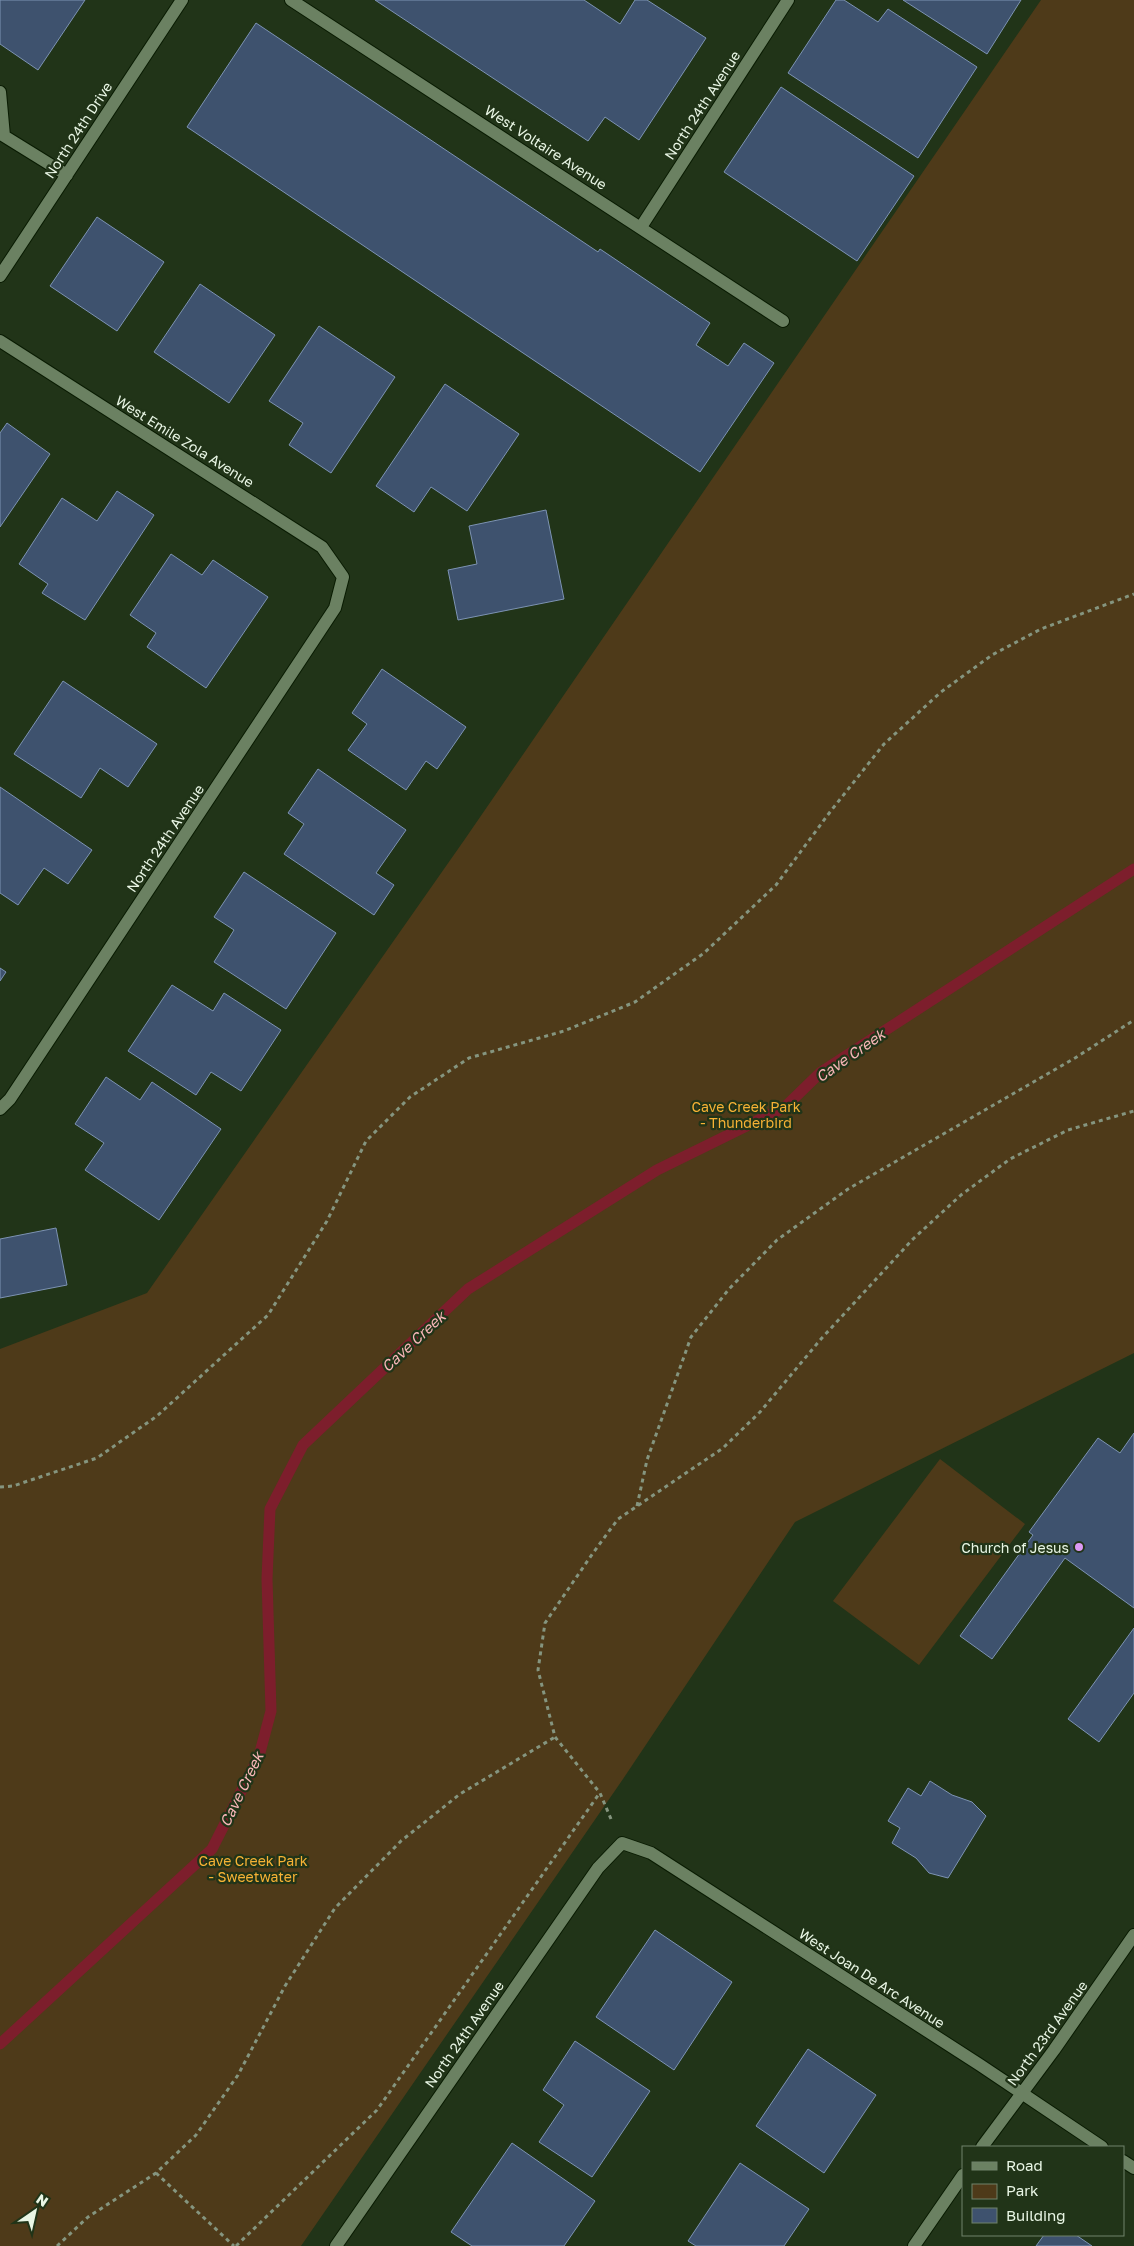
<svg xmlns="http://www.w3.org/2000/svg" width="1134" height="2246" font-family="'Golos Text',sans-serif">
<rect width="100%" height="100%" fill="#213418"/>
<path fill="#4e3a19" d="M 1041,0 L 1134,0 L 1134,1353 L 795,1522 L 623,1779 L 301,2246 L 0,2246 L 0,1349 L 147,1293 L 465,839 Z
M 940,1459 L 1025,1524 L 919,1665 L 833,1601 Z"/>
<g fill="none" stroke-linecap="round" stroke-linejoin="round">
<path stroke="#7d1e2c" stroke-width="11" d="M 0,2044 L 212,1849 L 259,1756 L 271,1711 L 267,1579 L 270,1509 L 303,1445 L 468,1289 L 657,1170 L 785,1107 L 821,1072 L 1134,869"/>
</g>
<path fill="#3e526e" stroke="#7d93b3" d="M 0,0 L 85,0 L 38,70 L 0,44 Z
M 375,0 L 584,0 L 620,24 L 635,0 L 647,0 L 706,38 L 639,140 L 605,117 L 588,141 Z
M 836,0 L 844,0 L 878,22 L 888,9 L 977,67 L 918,158 L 788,73 Z
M 903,0 L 1021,0 L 987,54 Z
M 256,23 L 598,252 L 600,249 L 710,323 L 696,345 L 728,366 L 744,343 L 774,363 L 700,472 L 187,127 Z
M 781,87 L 914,176 L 857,261 L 724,172 Z
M 97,217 L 164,262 L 117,331 L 50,286 Z
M 200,284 L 275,335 L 229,403 L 154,352 Z
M 319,326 L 395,377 L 331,473 L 289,445 L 303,423 L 269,401 Z
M 445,384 L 519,434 L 467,511 L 431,487 L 414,512 L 376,486 Z
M 7,423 L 50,454 L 0,527 L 0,433 Z
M 117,491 L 154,515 L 85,620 L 42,593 L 48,584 L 19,564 L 62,498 L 97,521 Z
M 546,510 L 564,599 L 458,620 L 448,570 L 477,564 L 469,526 Z
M 171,554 L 202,575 L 213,560 L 268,597 L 206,688 L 147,647 L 156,633 L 130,615 Z
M 382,669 L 466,727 L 437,769 L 426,761 L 406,790 L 348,750 L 367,724 L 352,713 Z
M 63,681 L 157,744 L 128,787 L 100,768 L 81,798 L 14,754 Z
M 318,769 L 406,830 L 376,873 L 394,885 L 374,915 L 284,854 L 304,824 L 288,813 Z
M 0,787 L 92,850 L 68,884 L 44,868 L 18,905 L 0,893 Z
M 244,872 L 336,933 L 286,1009 L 214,962 L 234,930 L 214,917 Z
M 0,968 L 6,972 L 0,981 Z
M 172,985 L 213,1011 L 224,993 L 281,1030 L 241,1091 L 211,1072 L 196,1095 L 128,1051 Z
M 106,1077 L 140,1100 L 152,1082 L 221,1129 L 159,1220 L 85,1170 L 104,1143 L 75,1124 Z
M 56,1228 L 67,1285 L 0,1298 L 0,1239 Z
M 1134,1433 L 1134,1608 L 1065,1558 L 992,1659 L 960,1636 L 1033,1535 L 1029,1532 L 1098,1438 L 1120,1453 Z
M 1134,1628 L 1134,1693 L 1099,1742 L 1068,1719 Z
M 930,1781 L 952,1795 L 972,1802 L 986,1816 L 948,1878 L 929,1873 L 916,1858 L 892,1843 L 900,1828 L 888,1821 L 908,1788 L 921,1796 Z
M 655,1930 L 732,1982 L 674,2070 L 596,2017 Z
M 575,2041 L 650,2091 L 592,2177 L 539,2142 L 564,2105 L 543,2090 Z
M 808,2049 L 876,2095 L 824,2173 L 756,2126 Z
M 512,2143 L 595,2201 L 564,2246 L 472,2246 L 451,2232 Z
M 740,2163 L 809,2209 L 784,2246 L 696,2246 L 688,2241 Z
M 1044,2235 L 1076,2235 L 1092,2246 L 1036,2246 Z"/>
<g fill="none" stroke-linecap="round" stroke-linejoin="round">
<defs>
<path id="minor" d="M 291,0 L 783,321
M 0,92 L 4,136
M 4,136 L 67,175
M 641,227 L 788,0
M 0,276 L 182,0
M 0,341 L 322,547 L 343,577 L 335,608 L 10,1099 L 0,1109
M 982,2147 L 1054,2050 L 1134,1935
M 1123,2161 L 1134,2168
M 336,2246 L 598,1868 L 622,1843 L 651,1853 L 980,2065 L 1102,2147
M 914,2246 L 963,2175"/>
</defs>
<use href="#minor" stroke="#091b02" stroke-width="14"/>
<path stroke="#85957f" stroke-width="3" stroke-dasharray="4 4" stroke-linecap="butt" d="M 0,1487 L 13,1486 L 97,1458 L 157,1416 L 268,1315 L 327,1221 L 366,1141 L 410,1097 L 469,1058 L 564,1031 L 635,1002 L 704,953 L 776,885 L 830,812 L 884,744 L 941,692 L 992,655 L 1041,629 L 1134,594
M 637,1506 L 647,1460 L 691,1337 L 729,1289 L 777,1240 L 848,1189 L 1075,1058 L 1134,1020
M 611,1819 L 600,1793 L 555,1737 L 538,1670 L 545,1623 L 593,1553 L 618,1519 L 723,1448 L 760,1412 L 821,1339 L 913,1239 L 961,1195 L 1010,1159 L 1068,1130 L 1134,1111
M 156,2173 L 234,2246
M 57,2246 L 88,2217 L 156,2173 L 196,2135 L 238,2075 L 285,1986 L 335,1908 L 401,1841 L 460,1794 L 555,1737
M 236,2246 L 377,2110 L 599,1794"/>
<use href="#minor" stroke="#6b8162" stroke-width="12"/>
</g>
<circle fill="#dc99f4" stroke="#213418" stroke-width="2" cx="1079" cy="1547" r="5"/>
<g text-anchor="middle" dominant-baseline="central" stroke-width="4.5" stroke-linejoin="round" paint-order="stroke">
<g font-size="14" fill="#e9f6e5" stroke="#213418">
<text transform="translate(702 105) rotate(-57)">North 24th Avenue</text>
<text transform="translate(78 130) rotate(-57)">North 24th Drive</text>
<text transform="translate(546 147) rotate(33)">West Voltaire Avenue</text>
<text transform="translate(185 441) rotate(32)">West Emile Zola Avenue</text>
<text transform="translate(165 838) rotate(-56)">North 24th Avenue</text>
<text transform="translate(872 1978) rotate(33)">West Joan De Arc Avenue</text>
<text transform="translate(1047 2033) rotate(-54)">North 23rd Avenue</text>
<text transform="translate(464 2034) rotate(-55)">North 24th Avenue</text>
</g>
<g font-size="14" fill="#f7b235" stroke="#213418">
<text x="746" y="1106">Cave Creek Park<tspan x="746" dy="16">- Thunderbird</tspan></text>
<text x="253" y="1860">Cave Creek Park<tspan x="253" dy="16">- Sweetwater</tspan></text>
</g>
<g font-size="14" fill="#e9f6e5" stroke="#213418" text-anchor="end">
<text x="1069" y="1547">Church of Jesus</text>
</g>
<g font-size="15" font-style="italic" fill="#f8b6b8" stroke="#213418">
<text transform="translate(850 1055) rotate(-35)">Cave Creek</text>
<text transform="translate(413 1341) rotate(-43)">Cave Creek</text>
<text transform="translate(241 1789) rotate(-64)">Cave Creek</text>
</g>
</g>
<rect x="962" y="2146" width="162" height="90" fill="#213418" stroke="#71826a"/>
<rect x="972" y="2162" width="25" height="8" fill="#6b8162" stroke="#71826a"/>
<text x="1006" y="2171" font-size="15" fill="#e9f6e5">Road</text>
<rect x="972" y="2184" width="25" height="15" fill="#4e3a19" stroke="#71826a"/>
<text x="1006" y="2196" font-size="15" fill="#e9f6e5">Park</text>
<rect x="972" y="2208" width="25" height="15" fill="#3e526e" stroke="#71826a"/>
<text x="1006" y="2221" font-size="15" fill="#e9f6e5">Building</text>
<g transform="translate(35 2211) rotate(34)" stroke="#213418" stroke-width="4" paint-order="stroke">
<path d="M0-4L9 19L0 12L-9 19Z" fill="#e9f6e5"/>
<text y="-8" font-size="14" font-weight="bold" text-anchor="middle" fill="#e9f6e5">N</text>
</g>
</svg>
